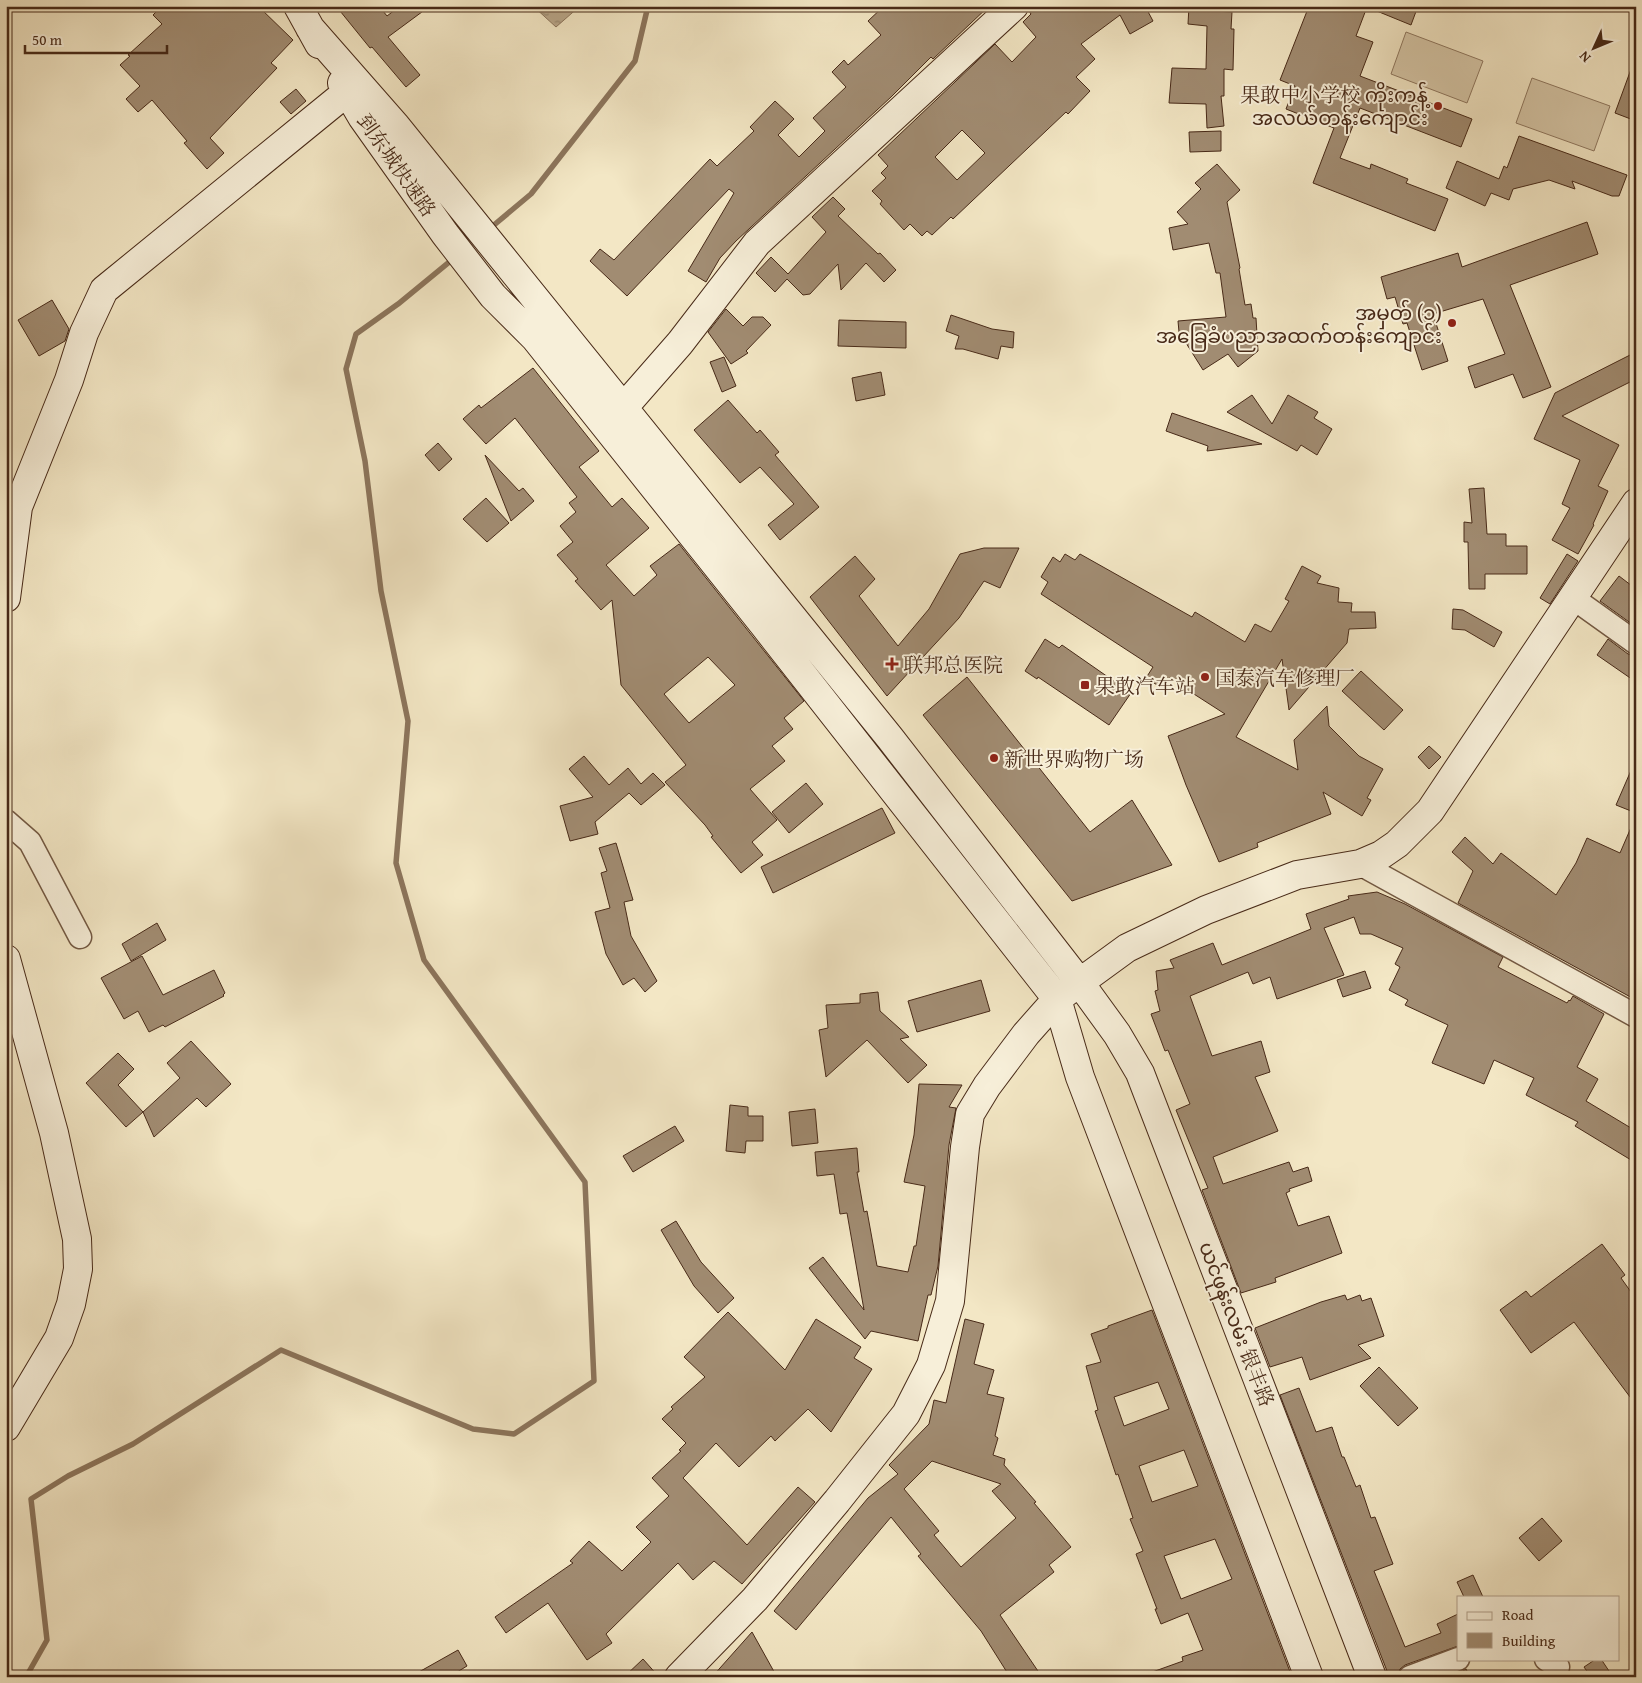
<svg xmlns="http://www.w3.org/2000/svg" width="1642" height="1683" font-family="'Gentium Book Plus','Noto Serif SC','Noto Sans Myanmar',serif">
<defs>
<pattern id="water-ripples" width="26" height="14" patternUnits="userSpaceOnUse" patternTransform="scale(1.25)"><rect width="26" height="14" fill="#b9a78a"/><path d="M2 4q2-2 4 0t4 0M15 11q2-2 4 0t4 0" fill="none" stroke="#988870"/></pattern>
</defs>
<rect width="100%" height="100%" fill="#f3e7c5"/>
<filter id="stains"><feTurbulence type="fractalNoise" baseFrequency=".004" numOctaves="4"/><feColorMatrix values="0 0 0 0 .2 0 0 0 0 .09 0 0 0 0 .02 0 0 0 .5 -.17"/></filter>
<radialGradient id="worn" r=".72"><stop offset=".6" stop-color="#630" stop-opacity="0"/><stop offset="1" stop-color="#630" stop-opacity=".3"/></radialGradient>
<path fill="#d6c7a8" stroke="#8f7860" d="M 1406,32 L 1483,61 L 1467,103 L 1391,74 Z
M 1532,78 L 1610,106 L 1594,151 L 1516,123 Z"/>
<path fill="url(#water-ripples)" stroke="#8c755c" d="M 533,6 L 580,6 L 556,27 Z"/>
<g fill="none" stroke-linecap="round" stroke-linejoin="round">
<path stroke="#8c755c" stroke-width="5.5" d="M 488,230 L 531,194 L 635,61 L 648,6
M 26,1677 L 47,1640 L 31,1499 L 68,1476 L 133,1444 L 281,1350 L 473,1429 L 514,1434 L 594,1381 L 585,1182 L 424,960 L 396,863 L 408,721 L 381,591 L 365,461 L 346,369 L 356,334 L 398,304 L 454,258"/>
</g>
<path fill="#a18c72" stroke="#482a18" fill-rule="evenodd" d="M 162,6 L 258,6 L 293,40 L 271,63 L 277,68 L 210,138 L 224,153 L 207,169 L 184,143 L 187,141 L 152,100 L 138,112 L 126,99 L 140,86 L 120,65 L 130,56 L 128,55 L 162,24 L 153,15 Z
M 336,6 L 379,6 L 387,16 L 400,6 L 430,6 L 388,37 L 420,75 L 406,87 L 372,47 L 370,48 Z
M 884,6 L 989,6 L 933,59 L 931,57 L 891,97 L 736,241 L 720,258 L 706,282 L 688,271 L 734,193 L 729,189 L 627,296 L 590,261 L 600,249 L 614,260 L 710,159 L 717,166 L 754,131 L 750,127 L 775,101 L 794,119 L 778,135 L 799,157 L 825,131 L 813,118 L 846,87 L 832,72 L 844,60 L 848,65 L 881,35 L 868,21 Z
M 1029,6 L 1145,6 L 1153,21 L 1130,34 L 1120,15 L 1081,44 L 1095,59 L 1076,77 L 1090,91 L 1068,114 L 1066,112 L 953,219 L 951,217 L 932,235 L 927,231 L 922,236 L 910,224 L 904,230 L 880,204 L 882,201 L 872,191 L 886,178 L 881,173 L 888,166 L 878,155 L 995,44 L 1012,62 L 1036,37 L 1023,22 L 1031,14 L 1029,11 ZM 962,130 L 985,153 L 957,180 L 935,157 Z
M 1189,6 L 1213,6 L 1212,11 L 1232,12 L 1231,29 L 1234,29 L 1233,70 L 1224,69 L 1224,96 L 1221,96 L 1224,126 L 1207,128 L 1206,104 L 1169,103 L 1172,68 L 1206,69 L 1207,26 L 1188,24 Z
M 1309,6 L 1418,6 L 1411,25 L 1367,7 L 1356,36 L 1373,42 L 1360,76 L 1472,119 L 1461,147 L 1360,108 L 1340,158 L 1370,169 L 1371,164 L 1408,179 L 1406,183 L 1448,199 L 1435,231 L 1313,183 L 1334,128 L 1286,109 L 1295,86 L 1280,80 Z
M 1634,61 L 1636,61 L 1636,121 L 1615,113 Z
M 296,89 L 306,101 L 291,114 L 280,102 Z
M 1221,131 L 1221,151 L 1190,152 L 1189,132 Z
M 1519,136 L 1627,175 L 1619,196 L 1612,196 L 1572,181 L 1575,189 L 1549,180 L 1513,189 L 1509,200 L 1491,193 L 1485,206 L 1446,188 L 1457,161 L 1499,179 L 1504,166 L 1507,168 Z
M 1217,164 L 1240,190 L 1227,202 L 1240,268 L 1239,269 L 1245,305 L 1251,304 L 1253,318 L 1256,318 L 1258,351 L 1238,367 L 1228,354 L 1203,370 L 1186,343 L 1180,343 L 1178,321 L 1226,317 L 1220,273 L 1216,273 L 1209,243 L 1173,250 L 1169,228 L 1188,224 L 1177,212 L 1201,189 L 1195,183 Z
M 833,197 L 845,209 L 838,216 L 878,254 L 880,253 L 896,270 L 884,282 L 866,263 L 841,290 L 838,264 L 810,294 L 803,295 L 787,279 L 775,292 L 756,273 L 771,257 L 788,274 L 826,232 L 812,217 Z
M 1587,222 L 1598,254 L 1510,285 L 1551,387 L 1523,398 L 1513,374 L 1475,388 L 1468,367 L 1505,354 L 1483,299 L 1433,314 L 1448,361 L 1422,370 L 1407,323 L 1403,324 L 1395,297 L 1387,299 L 1381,277 L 1458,253 L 1462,267 Z
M 52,300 L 69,329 L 65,341 L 39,356 L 18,320 Z
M 726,309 L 743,326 L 752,317 L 763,317 L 771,325 L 746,351 L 748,353 L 731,364 L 708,332 Z
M 951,315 L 992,329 L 1014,332 L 1013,348 L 1001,346 L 998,359 L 963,349 L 955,349 L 959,336 L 946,331 Z
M 839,320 L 906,322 L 906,348 L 838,346 Z
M 1636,352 L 1636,379 L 1562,416 L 1619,445 L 1598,486 L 1608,491 L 1593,524 L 1594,525 L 1578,554 L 1552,540 L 1570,508 L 1562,504 L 1580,460 L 1534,439 L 1555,393 Z
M 724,357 L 736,386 L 722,392 L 710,362 Z
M 533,368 L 599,451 L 579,467 L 612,507 L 622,498 L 649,528 L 606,565 L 634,596 L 657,575 L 650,566 L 679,544 L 804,701 L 784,718 L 793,729 L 772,746 L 785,761 L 750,789 L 777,820 L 752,842 L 763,855 L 741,873 L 711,837 L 713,836 L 705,825 L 665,782 L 686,765 L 621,685 L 612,600 L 601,610 L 575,581 L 578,579 L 557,555 L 573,542 L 560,526 L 576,512 L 569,503 L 577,497 L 515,418 L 486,444 L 463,419 L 479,405 L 481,408 ZM 708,657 L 735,685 L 689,723 L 664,694 Z
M 881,372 L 885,395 L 856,401 L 852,378 Z
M 1252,395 L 1272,424 L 1288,395 L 1318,412 L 1314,418 L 1332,429 L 1317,455 L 1301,445 L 1297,451 L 1227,412 Z
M 728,400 L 757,433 L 760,430 L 779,452 L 775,455 L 819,507 L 780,540 L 768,525 L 794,504 L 760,467 L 740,483 L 694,430 Z
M 1172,413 L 1262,444 L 1207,451 L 1208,446 L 1166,431 Z
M 438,443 L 452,459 L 439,471 L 425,455 Z
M 485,455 L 519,491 L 523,488 L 534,501 L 511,521 Z
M 1484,488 L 1487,534 L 1506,534 L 1506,546 L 1527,546 L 1527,574 L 1485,574 L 1485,589 L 1469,589 L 1468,542 L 1464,542 L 1464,522 L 1472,523 L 1469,489 Z
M 486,498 L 509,523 L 487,542 L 463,519 Z
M 984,548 L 1019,548 L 1000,588 L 984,581 L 959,618 L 887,696 L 810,597 L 855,556 L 875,579 L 859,596 L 898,646 L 929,609 L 960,554 Z
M 1065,554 L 1075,560 L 1080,554 L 1192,617 L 1195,612 L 1245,642 L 1255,624 L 1271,632 L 1289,601 L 1285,599 L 1302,566 L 1321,576 L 1317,583 L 1339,588 L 1338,602 L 1352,603 L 1351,612 L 1375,612 L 1376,628 L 1349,629 L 1347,643 L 1289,710 L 1282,659 L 1236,737 L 1298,770 L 1294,740 L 1327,706 L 1329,726 L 1359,756 L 1383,769 L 1367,798 L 1371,800 L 1362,816 L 1323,792 L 1331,814 L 1257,843 L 1258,847 L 1219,862 L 1186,785 L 1168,736 L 1225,714 L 1169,678 L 1162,688 L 1146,678 L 1153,667 L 1041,594 L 1048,582 L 1041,577 L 1053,557 L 1060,562 Z
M 1567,554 L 1578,561 L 1550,604 L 1540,598 Z
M 1619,576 L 1636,589 L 1636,627 L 1600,601 Z
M 1453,609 L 1463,610 L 1502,632 L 1494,647 L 1465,630 L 1452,629 Z
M 1045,639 L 1059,648 L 1062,645 L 1131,693 L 1109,725 L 1038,677 L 1037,679 L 1025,671 Z
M 1608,639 L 1628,654 L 1636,656 L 1636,682 L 1597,655 Z
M 1361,671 L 1403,710 L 1384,730 L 1342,691 Z
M 967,677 L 1090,832 L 1132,800 L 1172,865 L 1072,901 L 923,715 Z
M 1429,746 L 1441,757 L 1429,769 L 1418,757 Z
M 584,756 L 609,785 L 628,768 L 641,784 L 653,773 L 665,785 L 641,805 L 629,793 L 595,822 L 598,834 L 570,841 L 560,806 L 593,797 L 569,769 Z
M 1636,759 L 1636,813 L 1616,805 Z
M 806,783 L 823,804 L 789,833 L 772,812 Z
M 882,808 L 895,833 L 773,893 L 761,867 Z
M 1636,816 L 1636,1000 L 1458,903 L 1473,871 L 1452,852 L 1465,837 L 1493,864 L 1501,853 L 1556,895 L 1576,863 L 1587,838 L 1620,853 Z
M 616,843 L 633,900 L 624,902 L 631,936 L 657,981 L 645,992 L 634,978 L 623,985 L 606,954 L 595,912 L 610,908 L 601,873 L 607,871 L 599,848 Z
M 1377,892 L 1405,904 L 1503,957 L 1498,967 L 1567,1003 L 1569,1000 L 1570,1001 L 1573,996 L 1604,1014 L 1577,1067 L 1598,1079 L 1586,1101 L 1636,1131 L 1636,1163 L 1575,1126 L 1578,1122 L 1526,1095 L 1534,1078 L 1494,1060 L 1484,1084 L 1432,1063 L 1448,1025 L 1405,1005 L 1408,1000 L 1389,990 L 1400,967 L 1395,964 L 1403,948 L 1371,934 L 1360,934 L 1354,917 L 1324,928 L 1344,975 L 1277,999 L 1270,977 L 1253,984 L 1248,972 L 1190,996 L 1212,1056 L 1261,1041 L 1270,1072 L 1255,1077 L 1278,1131 L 1213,1157 L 1223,1184 L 1289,1162 L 1293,1172 L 1308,1167 L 1312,1181 L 1289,1189 L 1290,1191 L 1286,1193 L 1298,1226 L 1329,1216 L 1342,1253 L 1275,1278 L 1276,1282 L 1241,1293 L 1202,1190 L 1208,1188 L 1176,1110 L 1190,1104 L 1168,1050 L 1165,1051 L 1151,1014 L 1160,1011 L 1155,991 L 1158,990 L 1156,971 L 1174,968 L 1170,960 L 1213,943 L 1222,965 L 1311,929 L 1306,914 L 1349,899 L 1348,896 Z
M 157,923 L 166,940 L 131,961 L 122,944 Z
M 142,956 L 163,995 L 214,970 L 225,993 L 223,995 L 224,996 L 165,1027 L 163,1025 L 149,1032 L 138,1011 L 124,1019 L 101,978 Z
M 1365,971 L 1371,988 L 1343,997 L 1337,980 Z
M 981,980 L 990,1011 L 917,1032 L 908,1001 Z
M 878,992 L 880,1011 L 909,1037 L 900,1039 L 927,1065 L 908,1083 L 867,1040 L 826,1077 L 819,1030 L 828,1028 L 826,1005 L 860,1003 L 860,994 Z
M 191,1041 L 231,1084 L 206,1107 L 197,1098 L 154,1137 L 143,1112 L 180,1078 L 167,1063 Z
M 118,1053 L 134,1069 L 118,1085 L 143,1112 L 126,1127 L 86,1083 Z
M 919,1084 L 962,1085 L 949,1107 L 956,1108 L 949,1145 L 938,1266 L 931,1295 L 928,1295 L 918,1341 L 871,1331 L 865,1339 L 809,1268 L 823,1257 L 864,1310 L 847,1213 L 840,1214 L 834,1174 L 817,1176 L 815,1152 L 857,1148 L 859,1172 L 857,1172 L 864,1212 L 867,1211 L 877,1266 L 908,1272 L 914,1246 L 916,1246 L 925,1186 L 904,1182 L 914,1135 Z
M 730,1105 L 748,1107 L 748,1116 L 763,1116 L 763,1141 L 746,1141 L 745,1153 L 726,1151 Z
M 815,1109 L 818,1143 L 792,1146 L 789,1112 Z
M 675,1126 L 684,1141 L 633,1172 L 623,1156 Z
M 676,1221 L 701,1262 L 734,1298 L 718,1313 L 694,1286 L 661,1230 Z
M 1602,1244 L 1625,1275 L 1621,1278 L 1636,1299 L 1636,1405 L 1574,1322 L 1531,1353 L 1500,1310 L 1526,1291 L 1531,1297 Z
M 1345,1295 L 1347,1300 L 1360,1295 L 1362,1301 L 1371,1298 L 1384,1336 L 1358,1345 L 1371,1358 L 1310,1380 L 1302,1357 L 1270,1367 L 1255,1328 L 1321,1302 Z
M 1152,1310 L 1292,1677 L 1144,1677 L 1144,1675 L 1183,1661 L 1182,1657 L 1203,1650 L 1188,1613 L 1161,1624 L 1155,1609 L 1157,1609 L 1136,1554 L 1143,1551 L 1130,1519 L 1133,1518 L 1118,1474 L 1116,1475 L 1095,1411 L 1098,1410 L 1086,1366 L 1101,1362 L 1091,1334 L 1108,1328 L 1108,1326 ZM 1158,1382 L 1169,1409 L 1124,1426 L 1114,1397 ZM 1184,1450 L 1198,1486 L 1152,1502 L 1139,1466 ZM 1215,1539 L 1232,1579 L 1181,1599 L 1164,1556 Z
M 728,1312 L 785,1370 L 816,1319 L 861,1347 L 854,1358 L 872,1369 L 831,1432 L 808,1409 L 775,1441 L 771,1436 L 739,1467 L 716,1443 L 683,1478 L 747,1545 L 798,1487 L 815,1502 L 742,1584 L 714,1561 L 693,1580 L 678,1563 L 606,1634 L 612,1643 L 587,1660 L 548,1603 L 506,1633 L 495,1617 L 573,1563 L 570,1561 L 589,1541 L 622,1571 L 651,1542 L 636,1527 L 669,1496 L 652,1478 L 681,1451 L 679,1450 L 686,1443 L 662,1419 L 673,1409 L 671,1407 L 705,1377 L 684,1357 Z
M 965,1319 L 984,1324 L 974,1364 L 994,1370 L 987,1394 L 1004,1398 L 995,1436 L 998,1438 L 993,1455 L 1005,1459 L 1004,1465 L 1036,1502 L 1034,1503 L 1071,1547 L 1049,1565 L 1054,1572 L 1000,1615 L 1042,1677 L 1010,1677 L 981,1631 L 918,1556 L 921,1554 L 891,1517 L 796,1630 L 774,1611 L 868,1498 L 898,1474 L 889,1465 L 929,1424 L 934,1400 L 946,1403 ZM 932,1461 L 1001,1484 L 992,1491 L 1016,1518 L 961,1567 L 934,1535 L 939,1531 L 904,1489 Z
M 1379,1367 L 1418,1408 L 1398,1426 L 1360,1386 Z
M 1299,1388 L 1316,1432 L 1332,1427 L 1342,1457 L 1344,1457 L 1356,1487 L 1360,1485 L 1371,1518 L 1375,1517 L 1393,1564 L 1374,1571 L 1405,1647 L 1441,1633 L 1437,1624 L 1458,1614 L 1458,1646 L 1405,1665 L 1400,1669 L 1397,1677 L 1387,1677 L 1387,1671 L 1280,1395 Z
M 1542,1518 L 1562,1541 L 1539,1561 L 1519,1538 Z
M 1473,1575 L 1483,1597 L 1464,1597 L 1457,1582 Z
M 752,1632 L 777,1677 L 712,1677 Z
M 458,1650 L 467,1666 L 449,1677 L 410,1677 Z
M 643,1659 L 659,1677 L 624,1677 Z
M 1596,1659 L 1601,1659 L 1613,1677 L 1591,1677 L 1584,1667 Z
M 1466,1669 L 1470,1677 L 1448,1677 L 1463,1671 Z"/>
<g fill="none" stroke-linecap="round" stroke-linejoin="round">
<defs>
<path id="street" d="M 1573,598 L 1636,643
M 6,821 L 30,842 L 80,937
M 1360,864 L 1636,1016
M 1546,1659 L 1558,1667
M 1410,1677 L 1458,1659"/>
<path id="secondary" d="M 298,6 L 319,44
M 310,28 L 396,126 L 890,738 L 1080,983 L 1117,1034 L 1140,1073 L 1372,1677
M 342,83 L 362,117 L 445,234 L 493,296 L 535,338 L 763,624 L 1057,999 L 1080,1077 L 1309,1677
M 610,419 L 624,407 L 680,343 L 757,243 L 1014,6
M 6,598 L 18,507 L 69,380 L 84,333 L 104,290 L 347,92
M 6,959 L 54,1133 L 77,1239 L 78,1269 L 71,1304 L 59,1338 L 6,1427
M 679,1677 L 755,1599 L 837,1501 L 906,1414 L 931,1365 L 950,1301 L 965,1147 L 970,1114 L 987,1086 L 1026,1034 L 1057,999 L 1127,948 L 1206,910 L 1297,875 L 1360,864 L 1381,855 L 1397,844 L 1430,811 L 1636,503"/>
</defs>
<use href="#street" stroke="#735943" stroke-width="25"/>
<use href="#secondary" stroke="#482a18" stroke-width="30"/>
<use href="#street" stroke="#f7efd9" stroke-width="22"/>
<use href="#secondary" stroke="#f7efd9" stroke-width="28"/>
</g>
<g fill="#8f2418" stroke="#f7efd9" stroke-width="2">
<circle cx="1438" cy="106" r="5"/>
<circle cx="1452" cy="323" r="5"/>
<path d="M889.5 656.5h5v5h5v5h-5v5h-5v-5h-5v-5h5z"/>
<circle cx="1205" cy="677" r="5"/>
<rect x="1080" y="680" width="10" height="10" rx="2.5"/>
<circle cx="994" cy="758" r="5"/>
</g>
<g text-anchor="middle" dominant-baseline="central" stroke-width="4" stroke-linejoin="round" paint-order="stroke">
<g font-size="20" fill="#482a18" stroke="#f7efd9" text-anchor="start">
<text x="1428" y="94" text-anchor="end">果敢中小学校 ကိုးကန့်<tspan x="1428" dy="23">အလယ်တန်းကျောင်း</tspan></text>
<text x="1442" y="312" text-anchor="end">အမှတ် (၁)<tspan x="1442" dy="23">အခြေခံပညာအထက်တန်းကျောင်း</tspan></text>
<text x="903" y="664">联邦总医院</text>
<text x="1215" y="677">国泰汽车修理厂</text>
<text x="1095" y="685">果敢汽车站</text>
<text x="1004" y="758">新世界购物广场</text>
</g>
<g font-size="20" fill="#482a18" stroke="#f7efd9">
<text transform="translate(397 165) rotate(55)">到东城快速路</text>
<text transform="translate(1237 1324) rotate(69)">ယင်ဖုန်းလမ်း 银丰路</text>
</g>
</g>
<rect width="1642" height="1683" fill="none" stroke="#f3e7c5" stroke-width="25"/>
<rect x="8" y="8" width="1627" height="1668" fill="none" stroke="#482a18" stroke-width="2.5"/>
<rect x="12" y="12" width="1617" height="1658" fill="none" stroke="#482a18"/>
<rect x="1457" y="1596" width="162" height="65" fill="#f7efd9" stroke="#b1a08c"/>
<rect x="1467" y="1612" width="25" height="8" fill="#f7efd9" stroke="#b1a08c"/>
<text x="1502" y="1620" font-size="15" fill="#482a18">Road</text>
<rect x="1467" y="1633" width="25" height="15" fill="#a18c72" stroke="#b1a08c"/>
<text x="1502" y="1646" font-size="15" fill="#482a18">Building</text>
<g transform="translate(1594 48) rotate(226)" stroke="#f7efd9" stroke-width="4" paint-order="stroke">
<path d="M0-4L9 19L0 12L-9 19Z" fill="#482a18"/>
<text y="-8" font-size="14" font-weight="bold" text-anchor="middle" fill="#482a18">N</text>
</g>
<path d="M25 45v8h142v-8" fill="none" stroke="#482a18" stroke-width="2.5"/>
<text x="32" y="45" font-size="15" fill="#482a18" stroke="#f7efd9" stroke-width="4" paint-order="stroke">50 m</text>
<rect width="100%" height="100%" filter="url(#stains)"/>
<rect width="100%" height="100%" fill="url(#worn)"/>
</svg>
